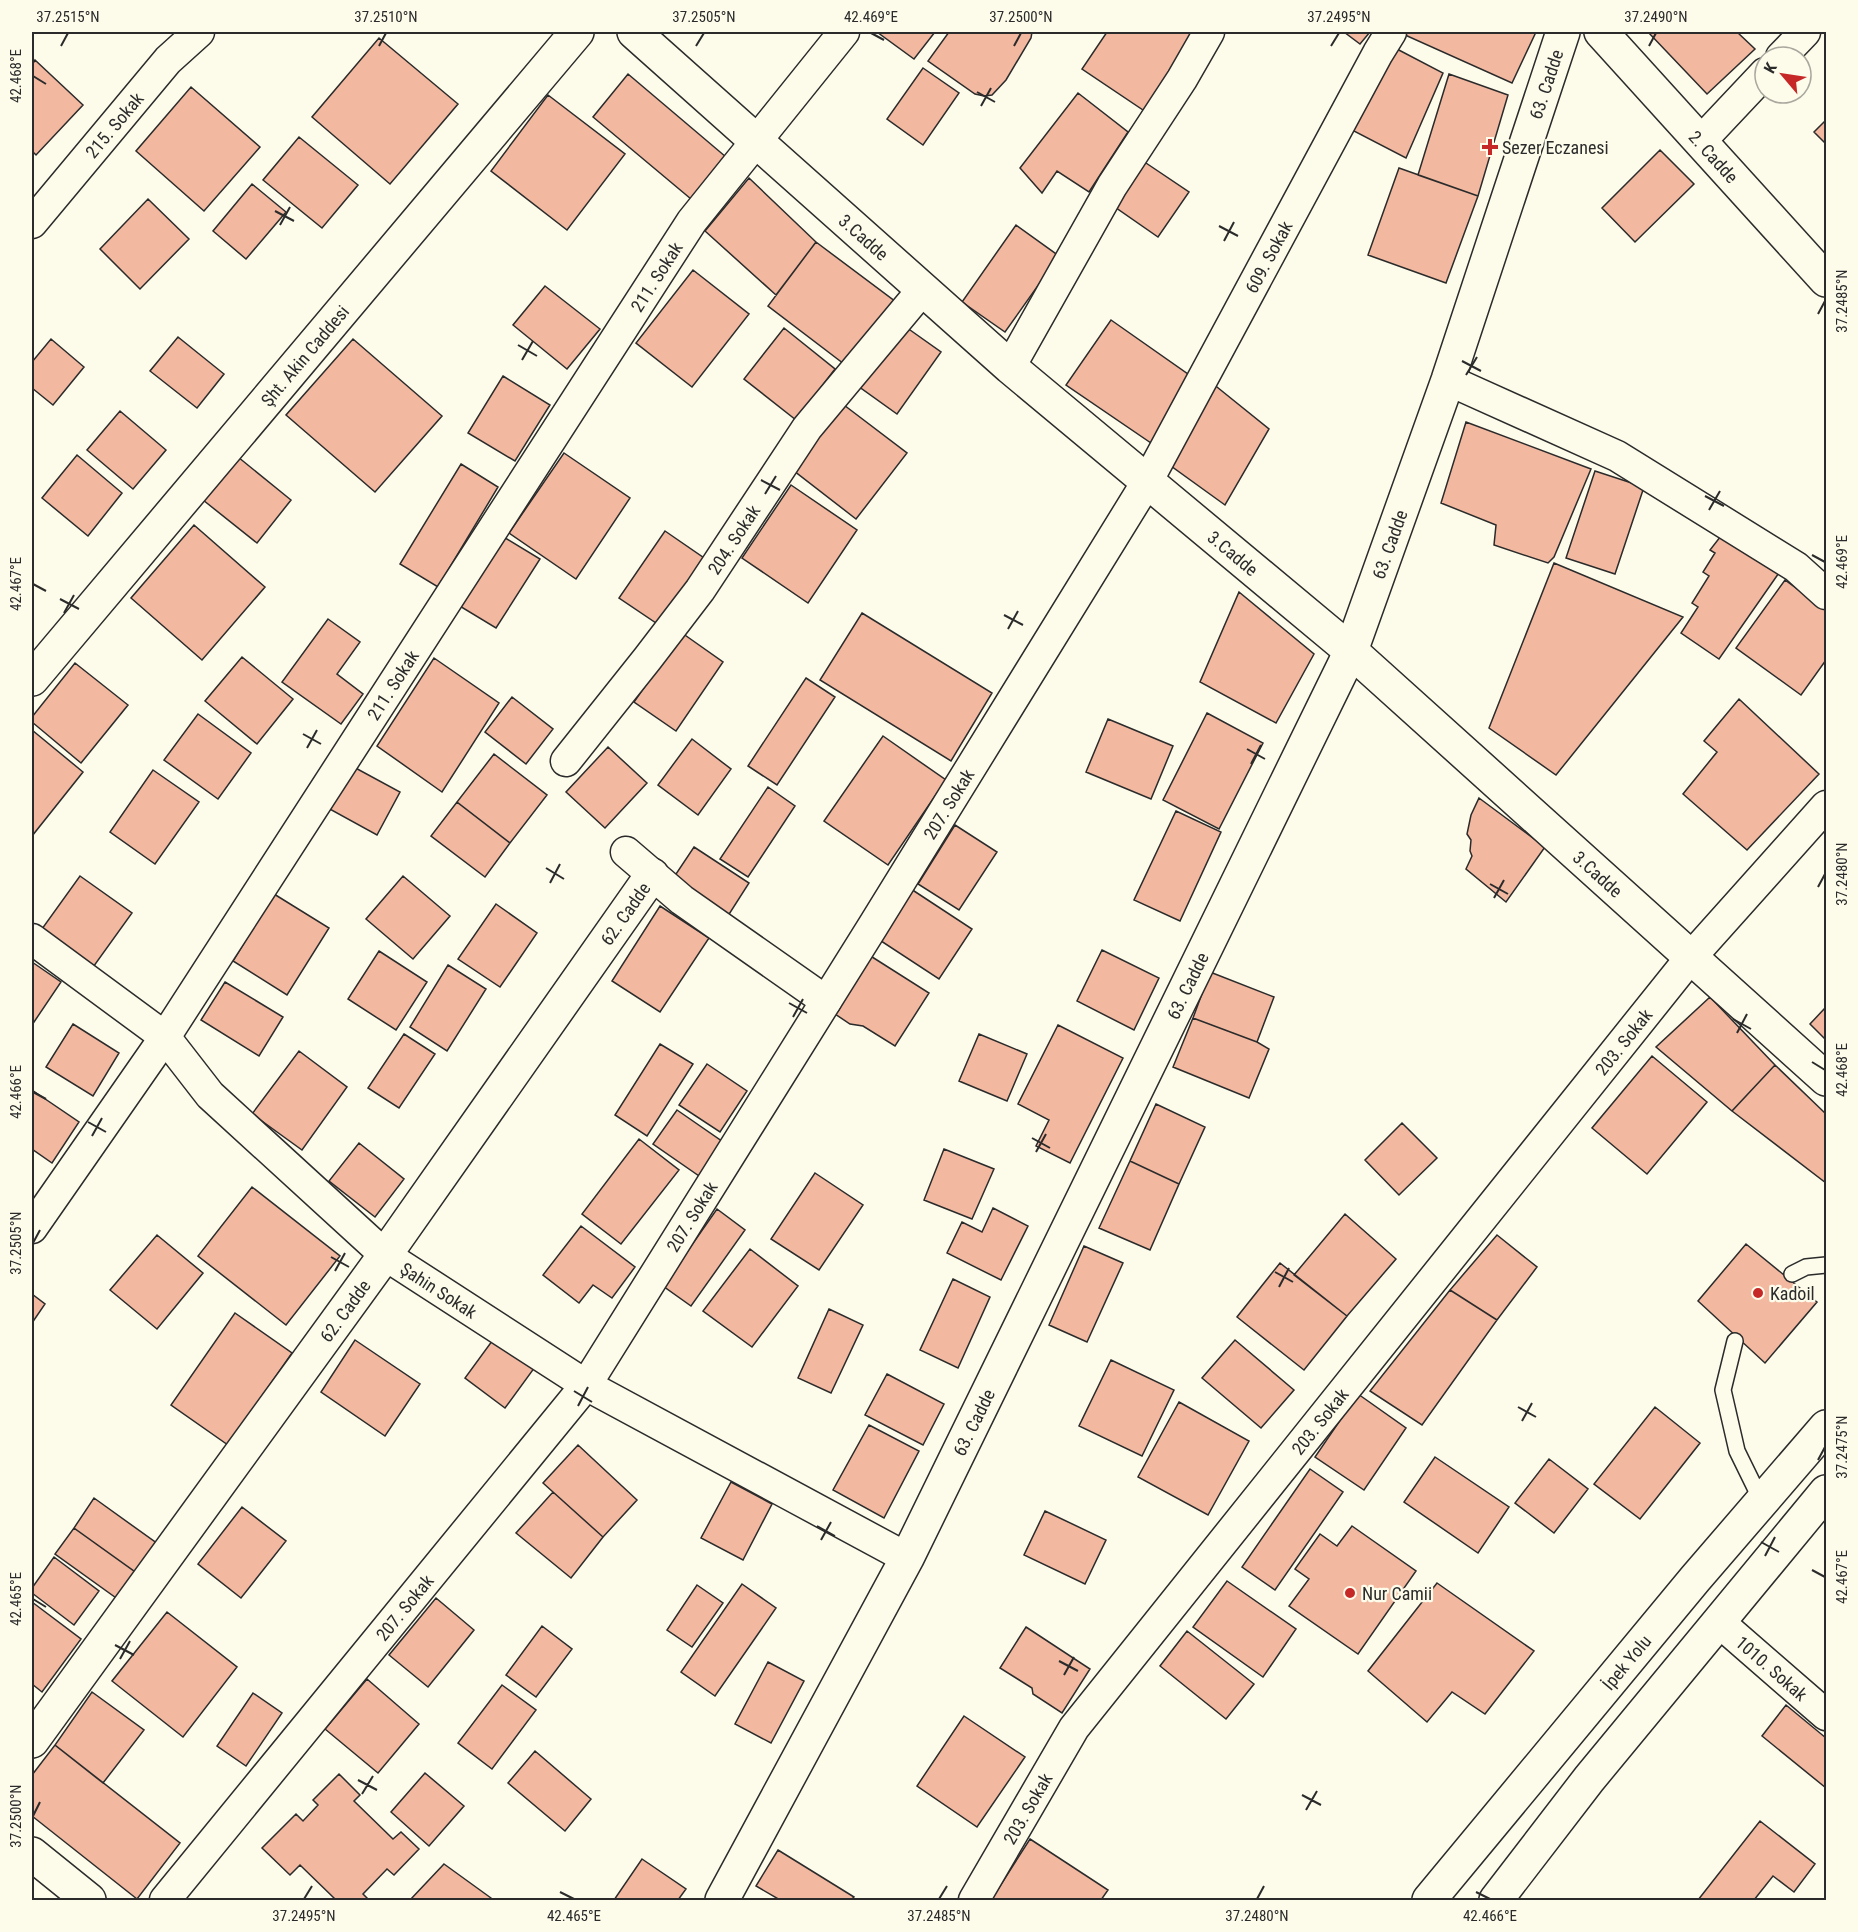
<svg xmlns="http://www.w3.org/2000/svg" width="1858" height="1932" font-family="'Roboto Condensed',sans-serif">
<rect width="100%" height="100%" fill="#fdfbea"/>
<path fill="#f2b8a0" stroke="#2b2b2b" stroke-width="1.5" d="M 877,32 L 935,32 L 914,59 Z
M 949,32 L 1032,32 L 1031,38 L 1006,80 L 992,95 L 984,96 L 975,94 L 928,61 Z
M 1107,32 L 1200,32 L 1146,112 L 1082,69 Z
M 1344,32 L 1370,32 L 1360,44 Z
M 1408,32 L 1536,32 L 1512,83 L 1405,35 Z
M 1648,32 L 1737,32 L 1755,49 L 1707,94 Z
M 379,38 L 458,104 L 390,184 L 312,117 Z
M 1395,48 L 1443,73 L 1406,158 L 1350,129 Z
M 35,60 L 83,105 L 36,155 L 32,151 L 32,65 Z
M 923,68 L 959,93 L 923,145 L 887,119 Z
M 628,74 L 726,157 L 691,199 L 593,117 Z
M 1449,74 L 1508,95 L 1478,196 L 1418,175 Z
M 191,87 L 260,147 L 204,211 L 136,151 Z
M 1078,93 L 1128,132 L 1089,192 L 1057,171 L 1042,193 L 1020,168 Z
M 548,95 L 625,154 L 567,230 L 491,171 Z
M 1826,120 L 1826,144 L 1814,132 Z
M 299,137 L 358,185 L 322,228 L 263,180 Z
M 1660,150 L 1694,184 L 1635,242 L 1602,208 Z
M 1143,161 L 1189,192 L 1158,237 L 1112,205 Z
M 1399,168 L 1478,196 L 1446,283 L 1368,255 Z
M 749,178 L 816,242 L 776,295 L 705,231 Z
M 252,184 L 286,212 L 246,259 L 213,231 Z
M 148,199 L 189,239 L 140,289 L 100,249 Z
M 1016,225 L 1059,256 L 1005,332 L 962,302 Z
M 816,242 L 896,302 L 848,367 L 768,306 Z
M 693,270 L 749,314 L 692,387 L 636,343 Z
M 545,286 L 600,329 L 567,369 L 513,325 Z
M 1111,320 L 1195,379 L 1151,443 L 1066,385 Z
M 903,325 L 941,352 L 897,414 L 858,386 Z
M 784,328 L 835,369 L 796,420 L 744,379 Z
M 178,337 L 224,374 L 197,408 L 150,371 Z
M 51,339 L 84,367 L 53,405 L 32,388 L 32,362 Z
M 353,339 L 442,416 L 375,492 L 286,415 Z
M 503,376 L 550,405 L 515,461 L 468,433 Z
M 1212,383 L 1269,429 L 1225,505 L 1171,466 Z
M 840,402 L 907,453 L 856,519 L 789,467 Z
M 120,411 L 166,450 L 133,489 L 87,450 Z
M 1466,422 L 1591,469 L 1554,557 L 1548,563 L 1494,545 L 1496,525 L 1441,503 Z
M 564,453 L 630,498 L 576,579 L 509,533 Z
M 77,455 L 122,493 L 88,536 L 42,498 Z
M 238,457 L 291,500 L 257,543 L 203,500 Z
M 461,464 L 498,487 L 438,587 L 400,564 Z
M 1595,471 L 1644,487 L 1615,574 L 1566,558 Z
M 791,485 L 857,530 L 808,603 L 742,558 Z
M 194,525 L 265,587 L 202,660 L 131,598 Z
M 665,531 L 707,560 L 662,627 L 619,598 Z
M 1724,532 L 1781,570 L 1719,659 L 1681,633 L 1698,607 L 1692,603 L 1709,576 L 1703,572 L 1715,553 L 1710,550 Z
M 502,536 L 540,559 L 496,628 L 458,605 Z
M 1554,563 L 1683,617 L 1556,775 L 1489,728 Z
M 1785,580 L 1826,610 L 1826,660 L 1801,695 L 1736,648 Z
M 1239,592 L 1314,654 L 1276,723 L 1200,682 Z
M 862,613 L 992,693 L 951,761 L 820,680 Z
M 328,619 L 360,642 L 337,674 L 363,694 L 341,724 L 282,682 Z
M 682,633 L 723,662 L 676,731 L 634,702 Z
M 242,657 L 293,699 L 257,744 L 205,701 Z
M 434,658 L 499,703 L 442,792 L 377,746 Z
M 75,663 L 128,705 L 81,763 L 32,722 L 32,717 Z
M 806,678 L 835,697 L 777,785 L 748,766 Z
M 512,697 L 553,729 L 526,764 L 485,732 Z
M 1739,699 L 1819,774 L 1747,850 L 1683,794 L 1717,752 L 1704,741 Z
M 1207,713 L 1263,743 L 1219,829 L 1163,800 Z
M 198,714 L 251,753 L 218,799 L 164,760 Z
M 1108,719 L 1173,746 L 1151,799 L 1086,772 Z
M 32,730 L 83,772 L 32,836 Z
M 883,736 L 946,780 L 888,865 L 824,821 Z
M 692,739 L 731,769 L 698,815 L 658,785 Z
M 608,747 L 647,783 L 605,828 L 566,792 Z
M 494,754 L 547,795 L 510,843 L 457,802 Z
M 350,765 L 400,792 L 377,835 L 326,807 Z
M 153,770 L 199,802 L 155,864 L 110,832 Z
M 768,787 L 795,806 L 748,877 L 720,859 Z
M 1479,798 L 1545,847 L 1506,902 L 1466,869 L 1472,856 L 1470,851 L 1471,840 L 1467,834 L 1471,815 Z
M 457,802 L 510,843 L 485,877 L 431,836 Z
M 1176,811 L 1221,832 L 1180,921 L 1134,900 Z
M 955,825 L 997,852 L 959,910 L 918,884 Z
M 694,847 L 749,883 L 726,919 L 670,883 Z
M 80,876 L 132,913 L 91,970 L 39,933 Z
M 403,876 L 450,916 L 413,959 L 366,919 Z
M 911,889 L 972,929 L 939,979 L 878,939 Z
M 274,894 L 329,928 L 287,995 L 233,961 Z
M 496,904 L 537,933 L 500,987 L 458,959 Z
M 660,906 L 709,938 L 660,1012 L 612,981 Z
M 1102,950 L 1159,978 L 1134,1030 L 1077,1001 Z
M 379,951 L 427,982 L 396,1030 L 348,999 Z
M 869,955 L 929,993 L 895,1046 L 863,1026 L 850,1024 L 832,1012 Z
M 32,962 L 61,982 L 32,1025 Z
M 448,965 L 486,989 L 447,1051 L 410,1027 Z
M 1210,972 L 1274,997 L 1257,1042 L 1193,1018 Z
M 225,982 L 283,1017 L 259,1056 L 201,1020 Z
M 1710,997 L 1775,1065 L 1732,1111 L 1656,1047 Z
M 1826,1007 L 1826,1040 L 1810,1024 Z
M 1193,1018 L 1257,1042 L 1269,1049 L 1249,1098 L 1173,1067 Z
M 73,1024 L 119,1053 L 93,1096 L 46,1067 Z
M 1058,1025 L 1123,1058 L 1070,1163 L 1036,1146 L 1049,1120 L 1018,1104 Z
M 404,1034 L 435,1054 L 399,1108 L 368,1088 Z
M 979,1034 L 1027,1054 L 1007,1101 L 959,1081 Z
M 660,1044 L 693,1064 L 647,1136 L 615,1115 Z
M 299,1051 L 347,1087 L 302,1150 L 252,1114 Z
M 1652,1056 L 1707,1102 L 1647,1174 L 1592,1128 Z
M 707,1064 L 747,1091 L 720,1132 L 679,1105 Z
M 1775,1065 L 1826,1114 L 1826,1183 L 1732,1111 Z
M 32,1090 L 79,1122 L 52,1163 L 32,1149 Z
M 1156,1104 L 1205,1127 L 1179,1184 L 1130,1161 Z
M 677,1110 L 726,1144 L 702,1178 L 653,1144 Z
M 1402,1123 L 1437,1158 L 1399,1195 L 1365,1160 Z
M 639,1139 L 679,1170 L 621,1244 L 582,1214 Z
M 359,1143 L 404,1179 L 375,1217 L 329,1181 Z
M 944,1149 L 994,1169 L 972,1219 L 924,1200 Z
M 1130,1161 L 1179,1184 L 1150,1250 L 1099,1228 Z
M 815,1173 L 863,1205 L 819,1270 L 771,1239 Z
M 252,1187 L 340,1256 L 286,1325 L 198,1256 Z
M 993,1208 L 1028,1226 L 1001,1280 L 947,1253 L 962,1222 L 982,1232 Z
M 717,1209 L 745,1230 L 691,1306 L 663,1286 Z
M 1345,1214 L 1396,1259 L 1347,1316 L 1294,1275 Z
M 581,1226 L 635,1267 L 612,1298 L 593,1285 L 579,1303 L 543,1275 Z
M 157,1235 L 203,1273 L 157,1329 L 110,1290 Z
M 1497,1235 L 1537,1267 L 1497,1320 L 1450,1290 Z
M 1746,1244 L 1817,1302 L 1765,1363 L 1698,1301 Z
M 1084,1246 L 1123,1263 L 1087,1342 L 1049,1325 Z
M 750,1249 L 798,1286 L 752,1347 L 703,1311 Z
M 1280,1263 L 1347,1316 L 1304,1370 L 1237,1317 Z
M 953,1279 L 990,1297 L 958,1368 L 920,1350 Z
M 1450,1290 L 1497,1320 L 1422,1425 L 1370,1391 Z
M 32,1294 L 45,1304 L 32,1323 Z
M 829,1309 L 863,1325 L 831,1393 L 798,1378 Z
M 235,1313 L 292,1353 L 228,1445 L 171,1405 Z
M 495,1337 L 535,1367 L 505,1408 L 465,1378 Z
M 355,1340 L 420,1384 L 385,1436 L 321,1392 Z
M 1235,1340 L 1294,1390 L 1261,1428 L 1202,1378 Z
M 1111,1360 L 1174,1390 L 1142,1456 L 1079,1426 Z
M 887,1374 L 944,1404 L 923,1445 L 865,1415 Z
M 1358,1394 L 1406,1428 L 1364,1490 L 1315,1457 Z
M 1179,1402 L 1249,1441 L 1208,1515 L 1138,1477 Z
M 1655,1407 L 1700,1443 L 1640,1519 L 1594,1484 Z
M 869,1425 L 919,1451 L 884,1518 L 833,1490 Z
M 578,1445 L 637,1500 L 603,1537 L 543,1483 Z
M 1435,1457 L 1509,1507 L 1478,1553 L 1404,1502 Z
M 1549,1459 L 1588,1489 L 1554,1533 L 1515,1503 Z
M 1310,1469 L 1343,1492 L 1275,1590 L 1242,1567 Z
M 731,1482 L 772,1504 L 743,1560 L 701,1538 Z
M 553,1492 L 603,1537 L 571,1578 L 516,1533 Z
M 94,1498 L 158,1544 L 138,1574 L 74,1528 Z
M 242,1507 L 286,1541 L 241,1598 L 198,1564 Z
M 1045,1511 L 1106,1540 L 1085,1584 L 1024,1555 Z
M 1352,1526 L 1416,1571 L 1358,1654 L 1289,1606 L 1309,1579 L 1295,1569 L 1320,1534 L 1337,1546 Z
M 74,1528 L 138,1574 L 119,1600 L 55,1554 Z
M 54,1557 L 99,1591 L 74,1625 L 32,1593 L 32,1588 Z
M 1227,1581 L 1296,1629 L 1263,1677 L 1193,1627 Z
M 1437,1583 L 1534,1651 L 1485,1714 L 1452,1692 L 1427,1722 L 1368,1671 Z
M 742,1584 L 776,1608 L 715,1696 L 681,1672 Z
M 697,1585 L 723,1603 L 692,1647 L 667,1630 Z
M 436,1598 L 474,1630 L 428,1687 L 389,1655 Z
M 32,1602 L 81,1639 L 42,1692 L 32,1684 Z
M 167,1612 L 237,1667 L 183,1737 L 112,1681 Z
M 542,1626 L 572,1649 L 536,1697 L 506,1675 Z
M 1026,1627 L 1090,1669 L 1062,1713 L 1033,1694 L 1032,1688 L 1000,1668 Z
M 1187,1631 L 1254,1684 L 1226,1719 L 1160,1666 Z
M 768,1662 L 804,1681 L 771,1743 L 735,1724 Z
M 367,1679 L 419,1724 L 378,1773 L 325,1729 Z
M 502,1685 L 536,1710 L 492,1769 L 458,1743 Z
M 92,1692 L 144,1730 L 103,1783 L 55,1745 Z
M 253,1693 L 282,1713 L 246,1766 L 217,1746 Z
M 1786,1705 L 1826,1738 L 1826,1788 L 1762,1736 Z
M 964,1716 L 1025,1757 L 977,1827 L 917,1786 Z
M 55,1745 L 180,1843 L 137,1899 L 32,1816 L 32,1775 Z
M 535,1751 L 591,1799 L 565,1831 L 508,1783 Z
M 425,1773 L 464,1806 L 429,1846 L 391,1812 Z
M 339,1774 L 360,1795 L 354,1801 L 393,1839 L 401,1832 L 419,1849 L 394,1875 L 387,1869 L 363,1894 L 369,1900 L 334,1900 L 335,1899 L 300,1865 L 290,1875 L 262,1848 L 296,1814 L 303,1821 L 318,1805 L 313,1800 Z
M 1760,1821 L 1815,1864 L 1794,1892 L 1773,1876 L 1754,1900 L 1698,1900 Z
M 1030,1839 L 1108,1890 L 1101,1900 L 991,1900 Z
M 778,1850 L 854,1897 L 851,1900 L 780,1900 L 756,1886 Z
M 642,1859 L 686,1889 L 678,1900 L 614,1900 Z
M 444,1864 L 491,1898 L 489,1900 L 410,1900 Z"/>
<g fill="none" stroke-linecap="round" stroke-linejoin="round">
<defs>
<path id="lane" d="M 1792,1274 L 1806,1267 L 1826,1265
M 1735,1341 L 1723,1390 L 1737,1451 L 1762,1502"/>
<g id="street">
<path d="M 1781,57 L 1805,32"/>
<path d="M 1700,142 L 1765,73"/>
<path id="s1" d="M 32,223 L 168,60 L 199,32"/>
<path d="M 1010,367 L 1112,186 L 1182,79 L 1209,32"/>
<path d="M 1448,380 L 1617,456 L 1796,567 L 1826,594"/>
<path id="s2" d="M 566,761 L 648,658 L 700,590 L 807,428 L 923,289"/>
<path d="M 626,852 L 682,900 L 826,1001"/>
<path id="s3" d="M 32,939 L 165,1037 L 210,1095 L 385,1255 L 586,1385 L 907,1558"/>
<path id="s4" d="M 32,1228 L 165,1037 L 692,221 L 844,32"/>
<path id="s5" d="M 1719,1622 L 1826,1715"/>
<path id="s6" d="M 165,1900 L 586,1385 L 873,926 L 1147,482 L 1378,53 L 1391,32"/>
<path id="s7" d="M 974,1900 L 1074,1728 L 1691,957 L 1826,806"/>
</g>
<g id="secondary">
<path id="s8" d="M 634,32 L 1010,367 L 1351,651 L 1826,1079"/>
<path id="s9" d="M 1601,32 L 1826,280"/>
<path id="s10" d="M 32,679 L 577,32"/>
<path id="s11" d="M 32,1741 L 385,1255 L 652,875"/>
<path d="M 32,1854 L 89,1900"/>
<path id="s12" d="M 722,1900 L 907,1558 L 1351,651 L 1448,380 L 1563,32"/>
</g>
<g id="highway">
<path id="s13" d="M 1429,1900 L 1695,1579 L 1826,1427"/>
<path d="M 1496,1900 L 1589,1779 L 1826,1492"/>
</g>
</defs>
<use href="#lane" stroke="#2b2b2b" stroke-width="18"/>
<use href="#street" stroke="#2b2b2b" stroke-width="33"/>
<use href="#secondary" stroke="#2b2b2b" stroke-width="36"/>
<use href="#highway" stroke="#2b2b2b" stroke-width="36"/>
<use href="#lane" stroke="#fdfbea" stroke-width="15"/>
<use href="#street" stroke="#fdfbea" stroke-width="30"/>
<use href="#secondary" stroke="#fdfbea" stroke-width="33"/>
<use href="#highway" stroke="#fdfbea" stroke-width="33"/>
</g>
<path fill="none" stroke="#2b2b2b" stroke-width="2" d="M 871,33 L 884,40M 61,46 L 68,33M 379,46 L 386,33M 696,46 L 704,33M 1014,46 L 1021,33M 1331,46 L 1339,33M 1649,46 L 1656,33M 33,76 L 46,84M 977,92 L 995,102M 981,106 L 991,88M 275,211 L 294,221M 280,225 L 290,207M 1219,226 L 1238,236M 1224,241 L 1234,222M 1818,314 L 1825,301M 518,345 L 537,356M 522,360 L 533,341M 1462,361 L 1481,371M 1466,375 L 1477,357M 761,480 L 780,490M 765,494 L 776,476M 1705,496 L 1724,506M 1709,510 L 1720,491M 1812,555 L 1825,562M 33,584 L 46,591M 60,599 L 79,609M 64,613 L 74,595M 1004,615 L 1023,625M 1008,629 L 1018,611M 303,734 L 321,744M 307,748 L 317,730M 1247,749 L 1265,759M 1251,764 L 1261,745M 546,868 L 564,879M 550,883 L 560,864M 1490,884 L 1508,894M 1818,887 L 1825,874M 1494,898 L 1504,880M 789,1003 L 807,1013M 793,1017 L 803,999M 1733,1019 L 1751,1029M 1737,1033 L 1747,1014M 1812,1062 L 1825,1070M 33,1092 L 46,1099M 88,1122 L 106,1132M 92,1136 L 102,1118M 1032,1138 L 1050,1148M 1036,1152 L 1046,1134M 33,1243 L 40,1230M 331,1257 L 349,1267M 335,1271 L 345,1253M 1275,1272 L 1293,1282M 1279,1287 L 1289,1268M 574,1391 L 592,1402M 578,1406 L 588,1387M 1518,1407 L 1536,1417M 1522,1421 L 1532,1403M 1818,1460 L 1825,1447M 817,1526 L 835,1536M 821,1540 L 831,1522M 1761,1542 L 1779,1552M 1765,1556 L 1775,1537M 1812,1570 L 1825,1577M 33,1599 L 46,1607M 115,1645 L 134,1655M 120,1659 L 130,1641M 1059,1661 L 1078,1671M 1064,1675 L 1074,1657M 358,1780 L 377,1790M 362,1794 L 373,1776M 1302,1795 L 1321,1805M 1306,1810 L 1317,1791M 33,1816 L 40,1802M 560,1892 L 574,1899M 1476,1892 L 1490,1899M 304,1899 L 312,1886M 939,1899 L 947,1886M 1257,1899 L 1264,1886"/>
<g fill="#c62828" stroke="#fdfbea" stroke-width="2">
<path d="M1487 138h6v6h6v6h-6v6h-6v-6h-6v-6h6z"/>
<circle cx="1758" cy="1293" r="6"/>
<circle cx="1350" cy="1593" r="6"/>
</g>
<g text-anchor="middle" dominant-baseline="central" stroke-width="4.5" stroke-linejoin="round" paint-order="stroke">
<g font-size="18" fill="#2b2b2b" stroke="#fdfbea">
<text stroke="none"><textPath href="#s12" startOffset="1998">63. Cadde</textPath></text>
<text stroke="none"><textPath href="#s1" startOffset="128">215. Sokak</textPath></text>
<text stroke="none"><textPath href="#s9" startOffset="168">2. Cadde</textPath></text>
<text stroke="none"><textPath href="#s8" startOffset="308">3.Cadde</textPath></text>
<text stroke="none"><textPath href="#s6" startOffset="1984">609. Sokak</textPath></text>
<text stroke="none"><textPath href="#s4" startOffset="1138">211. Sokak</textPath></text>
<text stroke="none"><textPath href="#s10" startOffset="423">Şht. Akin Caddesi</textPath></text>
<text stroke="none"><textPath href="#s2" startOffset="278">204. Sokak</textPath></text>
<text stroke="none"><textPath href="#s12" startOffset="1512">63. Cadde</textPath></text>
<text stroke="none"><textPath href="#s8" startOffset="794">3.Cadde</textPath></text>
<text stroke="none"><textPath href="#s4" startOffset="652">211. Sokak</textPath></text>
<text stroke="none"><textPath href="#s6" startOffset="1350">207. Sokak</textPath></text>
<text stroke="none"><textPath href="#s8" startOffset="1280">3.Cadde</textPath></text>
<text stroke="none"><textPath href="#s11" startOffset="1018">62. Cadde</textPath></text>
<text stroke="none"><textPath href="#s12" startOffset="1026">63. Cadde</textPath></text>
<text stroke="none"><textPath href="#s7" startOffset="1078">203. Sokak</textPath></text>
<text stroke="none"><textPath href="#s6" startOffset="864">207. Sokak</textPath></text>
<text stroke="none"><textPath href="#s3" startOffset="540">Şahin Sokak</textPath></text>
<text stroke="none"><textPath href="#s11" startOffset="532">62. Cadde</textPath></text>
<text stroke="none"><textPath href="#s7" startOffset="592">203. Sokak</textPath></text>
<text stroke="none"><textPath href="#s12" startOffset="540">63. Cadde</textPath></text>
<text stroke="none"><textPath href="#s6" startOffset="378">207. Sokak</textPath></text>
<text stroke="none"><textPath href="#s13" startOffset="309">İpek Yolu</textPath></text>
<text stroke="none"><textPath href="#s5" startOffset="70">1010. Sokak</textPath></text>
<text stroke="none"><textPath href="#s7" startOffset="106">203. Sokak</textPath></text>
</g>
<g font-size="18" fill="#2b2b2b" stroke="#fdfbea" text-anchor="start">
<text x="1502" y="147">Sezer Eczanesi</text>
<text x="1770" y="1293">Kadoil</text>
<text x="1362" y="1593">Nur Camii</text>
</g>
</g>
<rect width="1858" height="1932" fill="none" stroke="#fdfbea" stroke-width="66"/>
<g transform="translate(1783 75) rotate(299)"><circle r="28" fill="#fdfbea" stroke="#a9a89e" stroke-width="1.5"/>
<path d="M0-4.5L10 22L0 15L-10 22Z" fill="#c62828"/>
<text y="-9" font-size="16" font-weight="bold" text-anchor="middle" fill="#2b2b2b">K</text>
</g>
<rect x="33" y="33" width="1792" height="1866" fill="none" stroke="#2b2b2b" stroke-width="2"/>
<g font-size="15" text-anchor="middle" fill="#2b2b2b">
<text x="68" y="22">37.2515°N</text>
<text x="386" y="22">37.2510°N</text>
<text x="704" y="22">37.2505°N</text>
<text x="871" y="22">42.469°E</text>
<text x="1021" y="22">37.2500°N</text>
<text x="1339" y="22">37.2495°N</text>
<text x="1656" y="22">37.2490°N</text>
<text transform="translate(16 76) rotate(-90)" y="5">42.468°E</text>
<text transform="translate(1842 301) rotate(-90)" y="5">37.2485°N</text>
<text transform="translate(1842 562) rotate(-90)" y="5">42.469°E</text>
<text transform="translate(16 584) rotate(-90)" y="5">42.467°E</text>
<text transform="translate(1842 874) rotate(-90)" y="5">37.2480°N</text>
<text transform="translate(1842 1070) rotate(-90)" y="5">42.468°E</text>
<text transform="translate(16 1092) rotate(-90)" y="5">42.466°E</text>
<text transform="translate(16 1243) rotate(-90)" y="5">37.2505°N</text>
<text transform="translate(1842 1447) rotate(-90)" y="5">37.2475°N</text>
<text transform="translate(1842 1577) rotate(-90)" y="5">42.467°E</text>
<text transform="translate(16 1599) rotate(-90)" y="5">42.465°E</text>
<text transform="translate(16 1816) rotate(-90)" y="5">37.2500°N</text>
<text x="304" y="1921">37.2495°N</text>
<text x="574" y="1921">42.465°E</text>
<text x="939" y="1921">37.2485°N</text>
<text x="1257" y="1921">37.2480°N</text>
<text x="1490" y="1921">42.466°E</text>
</g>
</svg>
